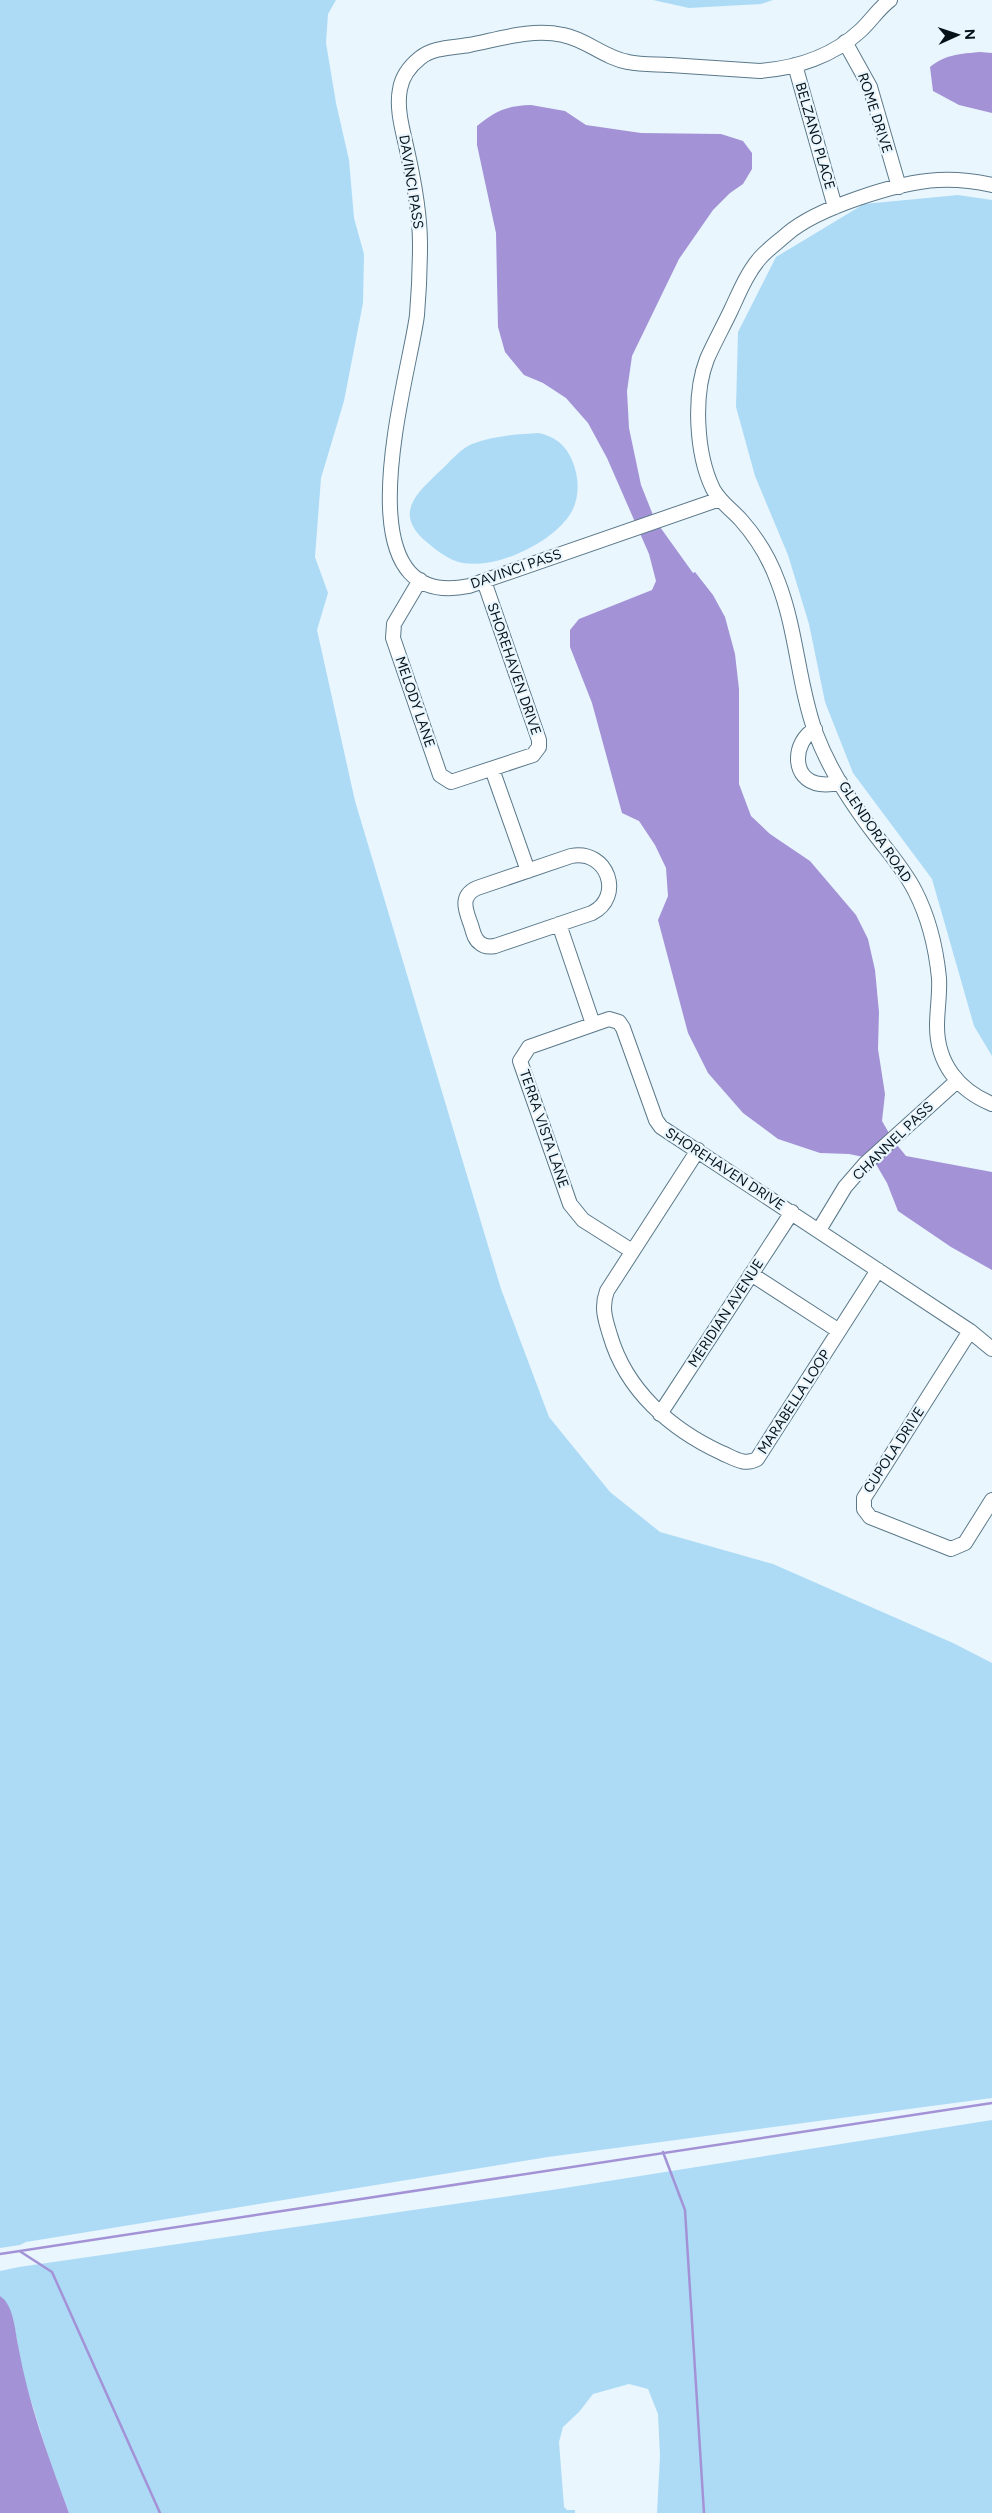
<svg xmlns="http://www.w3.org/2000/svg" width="992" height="2513" font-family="Figtree,sans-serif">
<rect width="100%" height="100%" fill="#e9f6fe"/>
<path fill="#addbf6" d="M 0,0 L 336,0 L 328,14 L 326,43 L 336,103 L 349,160 L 354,218 L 364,254 L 363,303 L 344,401 L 321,478 L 315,557 L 328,593 L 317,630 L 355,801 L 501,1289 L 549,1417 L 610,1492 L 660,1532 L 773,1564 L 953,1643 L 992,1663 L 992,2098 L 548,2157 L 26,2242 L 20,2245 L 0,2248 Z
M 653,0 L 773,0 L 761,4 L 689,8 Z
M 958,195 L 992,200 L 992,1056 L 974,1026 L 932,879 L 853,773 L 825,702 L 809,624 L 788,555 L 755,476 L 736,407 L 738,332 L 776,257 L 864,204 Z
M 539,433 C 554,436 566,445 572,460 C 579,476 580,496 572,511 C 555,543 488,575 453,560 C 442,555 431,546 422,538 C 395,511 418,492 440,471 C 450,462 460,449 472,444 C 492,436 517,434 539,433 Z
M 992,2120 L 992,2513 L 657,2513 L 660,2456 L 658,2414 L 648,2389 L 629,2384 L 593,2394 L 579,2412 L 563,2427 L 559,2442 L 564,2507 L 567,2510 L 575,2510 L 575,2513 L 69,2513 L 50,2462 L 23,2375 L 13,2319 L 0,2296 L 0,2271 L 19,2267 L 552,2190 Z"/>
<path fill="#a393d6" d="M 980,52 L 992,53 L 992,113 L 959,105 L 933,91 L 930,67 C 946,54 960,54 980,52 Z
M 531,105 L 565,111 L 586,125 L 641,133 L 721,134 L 743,141 L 752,153 L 752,169 L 743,184 L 730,193 L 713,210 L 679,259 L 632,356 L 627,391 L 629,428 L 641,485 L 655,520 L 693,573 L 695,572 L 713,595 L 725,617 L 735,654 L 739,689 L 739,784 L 751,816 L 770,834 L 810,861 L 856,915 L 868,939 L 875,970 L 879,1012 L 878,1049 L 885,1094 L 882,1121 L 893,1140 L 906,1156 L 992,1172 L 992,1270 L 951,1247 L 898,1211 L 887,1183 L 873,1159 L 849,1154 L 820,1153 L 778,1139 L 743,1113 L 708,1073 L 688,1033 L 658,920 L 668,896 L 666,868 L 655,845 L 639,821 L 622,813 L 592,703 L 570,647 L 570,630 L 579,619 L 652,590 L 656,581 L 649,554 L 607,458 L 588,423 L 566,398 L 543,383 L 524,375 L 505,352 L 498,327 L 496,233 L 477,145 L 477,126 C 497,110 506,106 531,105 Z
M 0,2296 C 14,2305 15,2331 18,2345 C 28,2403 49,2458 69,2513 L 0,2513 Z"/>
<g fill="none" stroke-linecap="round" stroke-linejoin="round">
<path stroke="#a393d6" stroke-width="2.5" d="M 663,2152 L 685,2210 L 704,2513
M 21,2252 L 52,2272 L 160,2513
M 0,2254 L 992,2103"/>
<defs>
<path id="minor" d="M 845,42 L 870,87 L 899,187
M 795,65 L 835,207
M 992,185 C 974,181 957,179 938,180 C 898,182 817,208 787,234 C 778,242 768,249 760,258 C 747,273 739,293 731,310 C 723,327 714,343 707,359 C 693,395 696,454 713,489 C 720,502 732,510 741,520 C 757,538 770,560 778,582 C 797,631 798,685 816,734 C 830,771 853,806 877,837 C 891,855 905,871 915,891 C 929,918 936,948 939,978 C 940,994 937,1010 937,1026 C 937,1063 958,1090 992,1104
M 720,499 L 469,586 C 335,614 410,374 417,315 C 419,291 420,267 420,244 C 420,212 414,181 407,150 C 403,131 396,109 400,89 C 402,77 410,66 420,58 C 434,47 452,48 469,45 C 500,39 532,28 563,35 C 586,39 604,58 628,62 C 642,65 657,64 670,65 C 700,67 730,69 760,71 C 796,68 833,56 860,31 C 871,21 878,9 890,0
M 420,580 L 394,624 L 393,638 L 440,775 L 451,782 L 533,755 L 539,747 L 539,740 L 484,581
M 815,729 C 792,742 791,780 820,784 C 827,785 834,784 840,782
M 492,769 L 528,871
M 571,856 C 608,849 624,897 592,913 L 495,946 C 489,947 484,947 480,943 C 474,939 473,931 471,925 C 466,911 459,896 477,888 Z
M 559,924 L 593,1024
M 698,1150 L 607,1291 C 601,1307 605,1319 610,1335 C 626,1390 670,1429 722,1453 C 734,1458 744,1466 757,1459 L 878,1270
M 819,1230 L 845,1187 L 865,1164 L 957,1081
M 632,1251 L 583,1220 L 570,1204 L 520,1061 L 529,1047 L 609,1019 L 619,1022 L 623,1028 L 656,1120 L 661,1127 L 970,1331 L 992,1349
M 751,1274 L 839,1331
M 970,1331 L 864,1498 L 864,1509 L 870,1517 L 951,1549 L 965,1543 L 992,1500
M 660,1414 L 792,1212"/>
</defs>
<use href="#minor" stroke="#5b798a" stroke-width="16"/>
<use href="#minor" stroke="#fff" stroke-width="14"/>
</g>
<g text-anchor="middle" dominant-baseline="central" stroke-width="4.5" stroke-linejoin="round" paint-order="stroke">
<g font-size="14" fill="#061117" stroke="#e9f6fe">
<text transform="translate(875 113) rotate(72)">ROME DRIVE</text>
<text transform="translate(815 136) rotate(74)">BELZANO PLACE</text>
<text transform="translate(411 182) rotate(81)">DAVINCI PASS</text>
<text transform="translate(516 569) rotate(-19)">DAVINCI PASS</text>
<text transform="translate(514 669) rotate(71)">SHOREHAVEN DRIVE</text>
<text transform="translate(415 702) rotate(71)">MELODY LANE</text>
<text transform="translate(875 832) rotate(56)">GLENDORA ROAD</text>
<text transform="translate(544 1129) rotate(71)">TERRA VISTA LANE</text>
<text transform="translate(893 1141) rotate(-44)">CHANNEL PASS</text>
<text transform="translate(725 1169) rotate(33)">SHOREHAVEN DRIVE</text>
<text transform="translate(726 1313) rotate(-57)">MERIDIAN AVENUE</text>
<text transform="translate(794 1402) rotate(-57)">MARABELLA LOOP</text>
<text transform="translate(894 1450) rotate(-57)">CUPOLA DRIVE</text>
</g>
</g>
<g transform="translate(957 35) rotate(87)" stroke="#e9f6fe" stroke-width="4" paint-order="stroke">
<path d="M0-4L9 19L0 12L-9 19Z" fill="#061117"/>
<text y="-8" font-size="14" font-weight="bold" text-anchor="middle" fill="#061117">N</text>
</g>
</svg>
